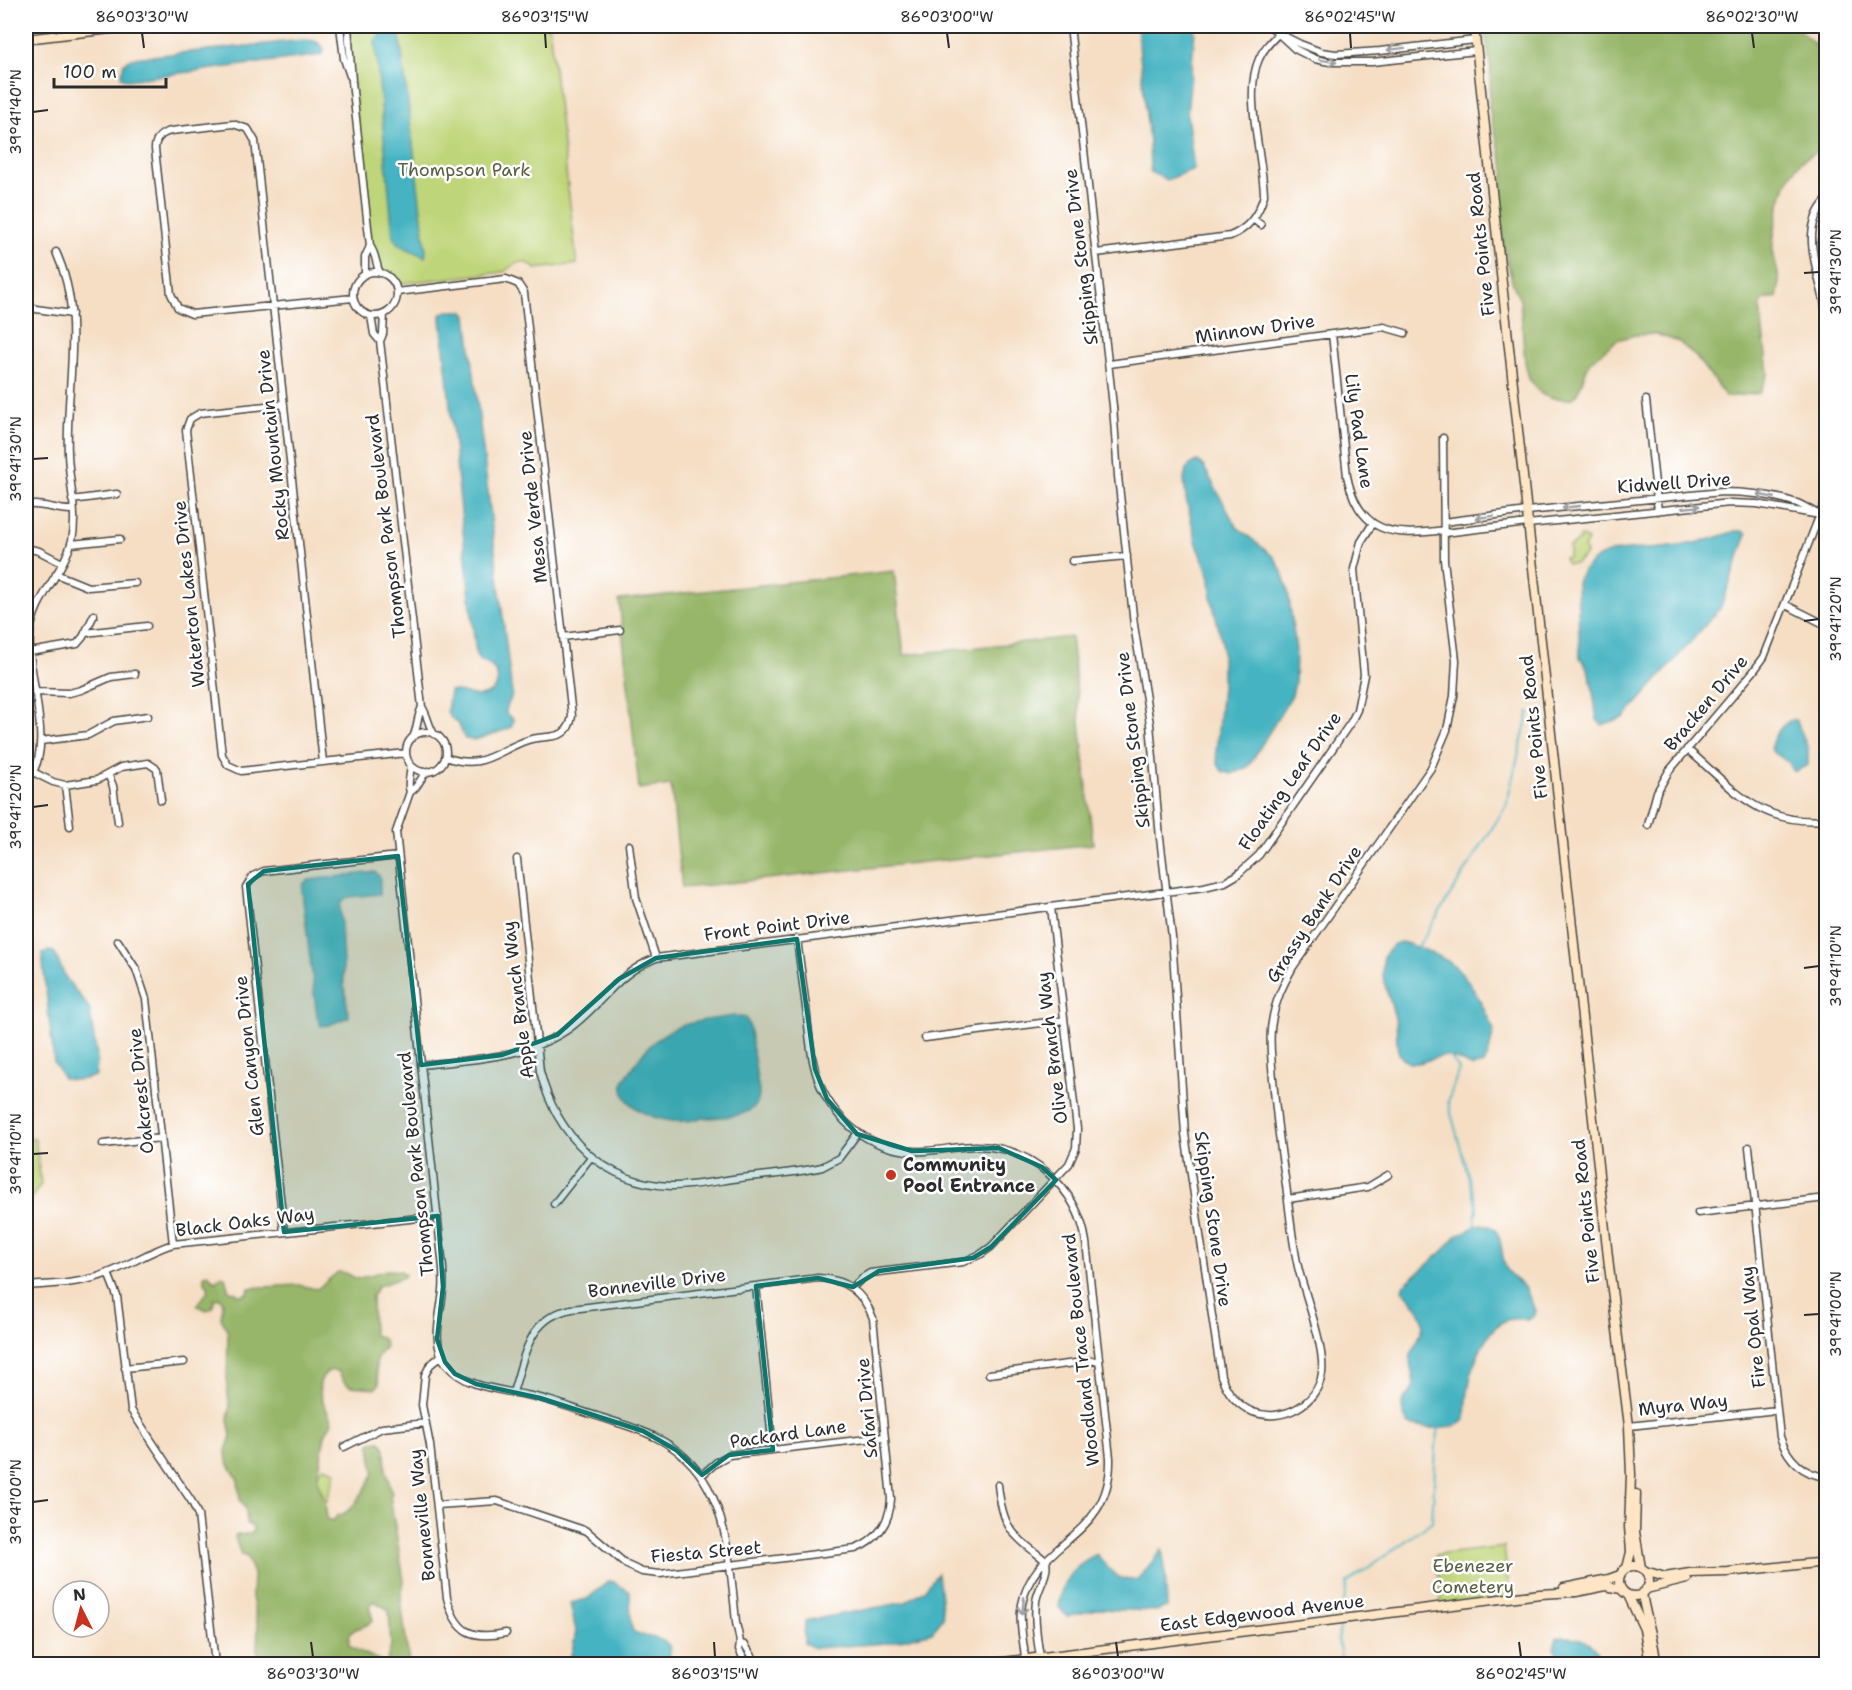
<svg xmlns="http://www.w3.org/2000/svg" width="1852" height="1690" font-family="'Shantell Sans',sans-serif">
<rect width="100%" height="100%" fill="#fff"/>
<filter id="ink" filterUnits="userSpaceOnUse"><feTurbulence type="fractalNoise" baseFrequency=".0167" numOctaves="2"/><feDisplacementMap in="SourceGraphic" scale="12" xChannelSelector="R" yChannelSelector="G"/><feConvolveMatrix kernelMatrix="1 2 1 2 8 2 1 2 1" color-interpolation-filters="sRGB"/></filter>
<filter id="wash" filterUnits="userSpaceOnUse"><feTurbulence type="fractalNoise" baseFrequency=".008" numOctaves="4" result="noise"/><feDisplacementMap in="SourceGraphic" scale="24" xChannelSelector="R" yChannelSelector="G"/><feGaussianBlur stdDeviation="1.35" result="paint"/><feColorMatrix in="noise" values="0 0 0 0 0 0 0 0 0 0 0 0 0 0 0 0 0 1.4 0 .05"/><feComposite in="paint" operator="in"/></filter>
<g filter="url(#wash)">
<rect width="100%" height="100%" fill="#f5dec4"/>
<path fill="#bfd579" stroke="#758052" stroke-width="1.5" d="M 348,26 L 549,26 L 577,264 L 535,269 C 524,256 514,264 504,272 L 395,284 L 388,277 L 380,273 L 370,246 Z
M 1580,536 L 1588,540 L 1584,548 L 1586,555 L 1575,564 L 1567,564 L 1564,558 L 1569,557 L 1569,547 L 1580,540 Z
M 35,1138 L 41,1184 L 26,1206 L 26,1139 Z
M 324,1467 L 336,1471 L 327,1501 L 313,1494 L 317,1473 Z
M 1504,1547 L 1510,1598 L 1442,1606 L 1436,1555 Z"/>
<path fill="#97b669" stroke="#61704a" stroke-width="1.5" d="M 1485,26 L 1794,26 L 1826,54 L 1826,150 C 1789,155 1780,198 1775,229 C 1774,236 1772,245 1773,252 C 1776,269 1782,280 1777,297 L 1764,300 L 1760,307 L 1768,373 L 1760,393 L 1726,397 L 1696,357 L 1679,342 L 1656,334 L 1635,335 L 1617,340 L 1589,363 L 1577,395 L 1571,399 L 1550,398 L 1541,394 L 1529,379 L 1525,362 L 1520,300 L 1513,284 L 1503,245 L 1500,189 L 1505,171 L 1489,108 L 1491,69 L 1485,33 Z
M 894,571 L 904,655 L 1071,637 L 1093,844 L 682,888 L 671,785 L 639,789 L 619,600 Z
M 387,1270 L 401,1271 L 405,1274 L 404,1277 L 378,1286 L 372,1296 L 373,1334 L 384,1340 C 387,1351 380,1350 377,1358 C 374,1365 378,1377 379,1384 L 376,1388 L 350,1386 L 345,1383 L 338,1371 C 332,1370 328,1370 324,1375 C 312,1389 327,1408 332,1422 L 325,1435 L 317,1481 L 325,1500 L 327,1519 L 333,1521 L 337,1516 C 353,1514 366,1487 374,1473 L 370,1445 L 371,1442 L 381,1441 L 385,1449 L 386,1471 L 392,1493 L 390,1497 L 404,1581 L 401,1600 L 409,1664 L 388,1664 L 387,1660 L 391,1646 L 389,1610 L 374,1601 L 369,1606 L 373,1620 C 363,1632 347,1623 349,1645 C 359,1653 371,1655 382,1662 L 382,1664 L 262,1664 L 257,1649 L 258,1627 L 252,1597 L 253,1574 L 246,1556 L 241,1555 L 235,1537 L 236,1535 L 249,1534 L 254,1530 L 252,1526 L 247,1524 L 246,1510 L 240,1500 L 238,1480 L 227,1461 L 226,1451 L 231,1436 L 228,1419 L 230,1408 L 227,1388 L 228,1332 L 221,1318 L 223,1303 L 220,1298 L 214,1299 L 213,1308 L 207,1310 L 197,1306 C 198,1299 208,1296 209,1287 L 204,1281 L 204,1275 L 208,1274 L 215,1281 L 222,1276 L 225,1277 L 229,1291 L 235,1292 L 240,1296 L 248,1293 L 249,1288 L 298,1285 L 317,1289 L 338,1272 L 346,1273 L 357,1279 Z"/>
<path fill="#45b3c1" stroke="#386f76" stroke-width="1.5" d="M 1137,26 L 1191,26 L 1195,31 L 1187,115 L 1194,169 L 1167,180 L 1150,172 L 1149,142 Z
M 399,29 L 426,251 L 425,257 L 399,245 L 393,237 L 375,40 L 384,33 Z
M 303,40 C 312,40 321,41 324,51 L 321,55 L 127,80 L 121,77 L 124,63 L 133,58 Z
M 447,311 L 463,311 L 467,315 L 512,694 C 511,701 505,707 506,714 L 513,719 L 512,726 L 508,729 L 475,740 L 465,739 L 458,723 L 450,717 L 447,711 L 450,691 C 462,689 476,700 487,694 C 506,684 497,664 479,660 L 476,655 L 441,319 L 441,315 Z
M 1198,461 L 1204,467 L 1236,526 L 1275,558 L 1282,572 L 1288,591 L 1296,651 L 1295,683 L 1292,695 L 1248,767 L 1232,774 L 1222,771 L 1218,764 L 1216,753 L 1222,686 L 1222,642 L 1211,597 L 1210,578 L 1197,544 L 1186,499 L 1184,479 L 1186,469 L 1194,462 Z
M 1735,531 L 1743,531 L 1747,534 L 1721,607 L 1625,717 L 1602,725 L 1597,720 C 1594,703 1593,669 1580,658 L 1577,582 C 1594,544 1628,551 1662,548 C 1687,546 1712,540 1735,531 Z
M 1791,720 L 1796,720 L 1798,724 L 1808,749 L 1808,765 L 1794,772 L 1789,763 L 1772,751 C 1769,739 1781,726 1791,720 Z
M 375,872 L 380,877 L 380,894 L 349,897 L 344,899 L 340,904 L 344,984 L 349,1017 L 329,1025 L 321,1026 L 317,1017 L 302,892 L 303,884 L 309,880 Z
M 1401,942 C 1417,946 1445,957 1457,968 C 1474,984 1484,1010 1494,1030 L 1488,1056 L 1483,1064 L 1473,1067 C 1464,1063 1456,1058 1447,1056 C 1433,1054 1416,1071 1403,1059 C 1394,1050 1398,1035 1396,1023 C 1393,1002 1372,967 1389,949 C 1393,945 1395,943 1401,942 Z
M 48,951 L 54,952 L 66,978 L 89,1008 L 97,1056 L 96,1076 C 85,1079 74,1082 63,1078 L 54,1062 L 42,956 L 42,953 Z
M 734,1016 L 746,1018 L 749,1025 L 759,1092 C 759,1097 759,1101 756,1105 C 746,1118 718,1117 704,1118 C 698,1118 692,1121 685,1121 C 664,1124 618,1110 623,1081 C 631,1071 637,1060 645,1051 C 670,1021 699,1021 734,1016 Z
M 1481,1224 C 1507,1227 1498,1250 1506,1268 C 1509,1276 1517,1279 1522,1285 C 1528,1291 1531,1302 1535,1310 L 1534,1315 L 1530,1319 C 1523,1319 1514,1318 1507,1320 C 1482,1329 1469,1375 1467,1399 C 1466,1407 1468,1414 1463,1421 C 1452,1432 1423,1428 1409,1425 C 1404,1419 1399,1406 1404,1399 C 1407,1394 1411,1394 1413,1388 C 1416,1379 1410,1370 1410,1361 C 1411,1346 1424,1336 1423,1321 C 1421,1309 1409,1298 1402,1289 L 1403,1286 L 1443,1251 L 1457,1235 Z
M 1162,1550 L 1165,1567 L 1167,1607 L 1156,1611 L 1096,1609 L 1067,1617 L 1059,1607 C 1060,1581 1073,1567 1096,1554 C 1109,1569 1116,1583 1138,1579 Z
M 938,1573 L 943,1617 L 932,1632 L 888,1643 L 815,1648 L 804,1643 L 805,1621 L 906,1602 L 923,1591 Z
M 609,1581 L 614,1582 L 630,1592 L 631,1625 L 633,1631 C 649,1642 680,1632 667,1664 L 566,1664 L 572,1652 L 576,1631 L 570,1603 L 587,1599 Z
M 1565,1637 C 1584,1637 1598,1645 1602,1664 L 1564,1664 L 1554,1648 L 1557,1638 Z"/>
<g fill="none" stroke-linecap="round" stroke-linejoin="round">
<path stroke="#45b3c1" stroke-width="2" d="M 1420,950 L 1419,945 L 1506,806 L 1529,711
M 1449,1055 L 1459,1069 L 1448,1102 L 1477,1208 L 1474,1229
M 1342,1616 L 1347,1583 L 1432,1522 L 1436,1446 L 1439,1427
M 1341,1622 L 1338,1640 L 1342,1664"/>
</g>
</g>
<g filter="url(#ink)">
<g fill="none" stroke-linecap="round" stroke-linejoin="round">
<defs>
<path id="street" d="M 340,26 L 344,59 L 350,76
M 348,26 L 352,82 L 370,246
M 1070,26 L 1113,406 L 1118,476 L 1134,625 L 1150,724 L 1160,838 L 1172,937 L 1185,1134 L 1221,1376 C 1227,1392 1236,1405 1253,1412 C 1282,1423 1318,1404 1322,1373 C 1325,1348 1306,1297 1299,1271 C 1292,1243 1290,1213 1286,1185 C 1280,1146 1275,1107 1272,1067 C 1271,1052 1269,1037 1272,1022 C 1275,1001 1283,985 1293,967 L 1431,768 L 1447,730 L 1454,696 L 1456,660 L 1444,560 L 1443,438
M 1270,26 L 1295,49 L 1315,59 L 1330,62 L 1372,62 L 1476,51
M 1282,35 L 1300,44 L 1321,52 L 1336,54 L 1380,51 L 1475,40
M 1826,201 C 1797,233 1821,275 1826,312
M 1253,219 L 1261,225
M 1096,253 L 1230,236 C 1248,229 1259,214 1264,195 C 1263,156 1243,94 1259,59 C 1263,49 1271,41 1279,33
M353 294a22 22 0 1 1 44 0a22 22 0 1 1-44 0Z
M 365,274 L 365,257 L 370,246 C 377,256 375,263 380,273
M 397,292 L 506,279 L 518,284 L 524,293 L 572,716 C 568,743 547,734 528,740 C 495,751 484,771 445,757
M 26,305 L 36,309 L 72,314
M 371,316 L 374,334 L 380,341 L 383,334 L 384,314
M 1332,334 L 1347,476 C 1359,534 1393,537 1444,530
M 380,341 L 422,707 C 428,716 428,725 434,734
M 1109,364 L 1384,327 L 1405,333
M 1646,400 L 1658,511
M 284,404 L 200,413 L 190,419 L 186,430 L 222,755 L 228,765 L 241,771 L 406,753
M 72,500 L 117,494
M 26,505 C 45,503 56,511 73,510
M 1444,522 L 1527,511 L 1722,492 C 1747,492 1773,495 1797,503 C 1807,507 1816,514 1826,518
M 1528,524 L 1730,503 L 1757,504 L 1814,514
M 1444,533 L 1528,523
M 71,544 L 120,539
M 26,548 L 39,551 L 62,563
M 1072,561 L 1127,556
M 56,574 L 88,587 L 135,583
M 1786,605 L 1826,625
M 85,633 L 147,626
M 563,637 L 620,630
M 30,652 L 77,644 L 83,637 L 94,615
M 35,692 L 69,693 L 81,690 L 111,677 L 135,674
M406 752a20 20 0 1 1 40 0a20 20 0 1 1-40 0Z
M 414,735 C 418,725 417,717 422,707
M 41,741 L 88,735 L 114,721 L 148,716
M 1687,749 C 1734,789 1759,826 1826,820
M 323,762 C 301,555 277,348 255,141 L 248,129 L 233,124 L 171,131 C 161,133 155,139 155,149 L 171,294 L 178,308 L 192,314 L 353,298
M 428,771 C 419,778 420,786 410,792 L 396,832 L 443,1268 C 443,1275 444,1283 443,1290 C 441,1314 430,1344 447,1365 C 466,1388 499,1389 526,1395 C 551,1399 575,1410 600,1417 C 618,1423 638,1428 655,1437 C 705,1461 722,1507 729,1559 C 732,1580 734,1601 736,1622 C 737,1631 742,1641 739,1649 L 746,1664
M 33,772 L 53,782 L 65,785 L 97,780 L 121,767 L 148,763 L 157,769 L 161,800
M 108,774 L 113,786 L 118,822
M 26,781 C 58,750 26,677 30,636 C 32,599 63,575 72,540 C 78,513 69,482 68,454 C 65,386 86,317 56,252
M 65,785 L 70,826
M 410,792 C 406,782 412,774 410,764
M 1648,825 L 1657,792 L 1669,771 L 1753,672 L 1764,657 L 1826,499
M 629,845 L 636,898 L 656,958
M 517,859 L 540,1071 C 556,1135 603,1184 672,1186 C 694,1186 718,1181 740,1178 C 767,1175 796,1173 822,1167 L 839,1158 L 857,1134
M 797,939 C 800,964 804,990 807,1016 C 810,1044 812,1074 827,1099 C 849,1134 884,1154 926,1151 C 943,1150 959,1146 976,1146 C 1031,1146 1078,1188 1086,1242 L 1110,1458 C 1112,1540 1035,1538 1022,1604 C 1018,1621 1024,1642 1025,1659
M 118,941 L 136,969 L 146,999 L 173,1244
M 925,1038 L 1064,1020
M 421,1065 C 470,1060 525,1058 567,1030 C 602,1006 613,975 656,958 L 1204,887 L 1225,882 L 1237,875 L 1259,855 L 1351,722 L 1357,710 L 1364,675 L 1354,569 L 1361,542 L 1373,523
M 103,1144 L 161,1138
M 1749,1147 L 1780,1437 C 1788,1460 1802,1474 1826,1477
M 1288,1199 L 1368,1187 L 1388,1175
M 554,1204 L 591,1157
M 1698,1213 L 1826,1198
M 284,1232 L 246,887 L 253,876 L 264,871 L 398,856
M 108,1273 L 117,1296 L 131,1410 L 192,1502 L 198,1515 L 215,1664
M 26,1286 C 50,1284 77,1284 100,1276 C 125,1268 147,1252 173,1244 L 438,1216
M 756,1286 L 773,1450
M 853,1287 L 862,1278 L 870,1273 L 963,1262 L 981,1254 L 991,1247 L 1069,1164 L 1076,1148 L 1077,1129 L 1051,907
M 442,1355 L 430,1365 L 425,1375 L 422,1405 L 430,1445 L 447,1598 C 456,1633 472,1640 506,1633
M 125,1368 L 184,1362
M 989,1374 L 1099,1360
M 1629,1426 L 1777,1410
M 344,1447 L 382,1428 L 426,1423
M 702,1475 L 718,1461 L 729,1455 L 884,1437
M 998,1485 C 1003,1530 1012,1534 1046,1561
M 437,1505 L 497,1501 L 587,1531 L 627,1565 L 642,1572 L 660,1574 L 855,1549 C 877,1541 890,1522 891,1499 L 873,1318 C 863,1292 846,1279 818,1278 L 572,1309 C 528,1317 525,1356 513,1392
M 26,1517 L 29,1523
M 740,1644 L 745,1645 L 757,1664
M 1040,1657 C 1037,1639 1034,1620 1036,1601 C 1038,1588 1049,1574 1046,1561"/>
<path id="secondary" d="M 1474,26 L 1609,1266 L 1629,1426 L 1631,1475 L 1629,1527 L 1631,1552 L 1627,1568
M 26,39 L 136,26
M 1636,1494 L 1635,1532 L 1641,1568
M1619 1581a15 15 0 1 1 30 0a15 15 0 1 1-30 0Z
M 1645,1571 L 1665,1577 L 1690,1573 L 1728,1572 L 1826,1562
M 1564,1588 L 1609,1579 L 1620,1575
M 1646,1589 L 1687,1579
M 1642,1593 C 1645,1617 1655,1640 1656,1664
M 1628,1595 L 1644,1629 L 1650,1664
M 987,1664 L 1540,1594 L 1576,1592 L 1606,1586 L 1621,1589"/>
</defs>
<use href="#street" stroke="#494642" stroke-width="9"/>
<use href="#secondary" stroke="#494642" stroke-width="11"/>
<use href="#street" stroke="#fff" stroke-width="6"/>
<use href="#secondary" stroke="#fde5c5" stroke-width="8"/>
</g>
<defs><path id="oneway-shaft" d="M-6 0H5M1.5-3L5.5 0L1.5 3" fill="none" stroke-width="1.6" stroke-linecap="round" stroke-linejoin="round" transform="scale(1.5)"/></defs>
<g stroke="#a0a0a0">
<use href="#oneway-shaft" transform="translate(1396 49) rotate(173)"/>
<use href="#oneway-shaft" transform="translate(1328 61) rotate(9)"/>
<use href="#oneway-shaft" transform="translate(1766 496) rotate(-169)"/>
<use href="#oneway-shaft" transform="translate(1571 507) rotate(174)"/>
<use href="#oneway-shaft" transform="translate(1691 507) rotate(-6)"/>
<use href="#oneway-shaft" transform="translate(1485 517) rotate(173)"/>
<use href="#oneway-shaft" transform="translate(1023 1606) rotate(97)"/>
</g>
</g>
<path fill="#0f766e" fill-opacity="0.2" stroke="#0f766e" stroke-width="4.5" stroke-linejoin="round" d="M 398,856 L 421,1065 L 502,1055 L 557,1035 L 619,979 L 656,958 L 797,939 L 815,1069 L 827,1099 L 857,1134 L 912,1151 L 999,1148 L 1042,1167 L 1056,1180 L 991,1247 L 973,1258 L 879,1271 L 853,1287 L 818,1278 L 756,1286 L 773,1450 L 729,1455 L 702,1475 L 676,1450 L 643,1431 L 540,1398 L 476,1384 L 455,1374 L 445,1362 L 437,1339 L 443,1287 L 438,1216 L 284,1232 L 248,884 L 264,871 Z"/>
<path fill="none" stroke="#2b2b2b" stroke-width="2" d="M 142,33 L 144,48M 545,33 L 546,48M 947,33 L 949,48M 1350,33 L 1351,48M 1752,33 L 1754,48M 33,112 L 48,110M 1804,273 L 1819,272M 33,459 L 48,458M 1804,621 L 1819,619M 33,807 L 48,805M 1804,968 L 1819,966M 33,1154 L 48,1153M 1804,1315 L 1819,1314M 33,1502 L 48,1500M 311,1642 L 313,1657M 714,1642 L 715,1657M 1116,1642 L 1118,1657M 1519,1642 L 1521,1657"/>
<circle fill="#c8321e" stroke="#fff" stroke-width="2" cx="891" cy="1175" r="6"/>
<g text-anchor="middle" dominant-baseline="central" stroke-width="5" stroke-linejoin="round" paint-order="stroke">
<g font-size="18" fill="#575e42" stroke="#fff">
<text x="464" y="170">Thompson Park</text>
<text x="1473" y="1566">Ebenezer<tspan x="1473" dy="21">Cometery</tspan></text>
</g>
<g font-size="18" fill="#2b2b2b" stroke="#fff">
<text transform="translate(1481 244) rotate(-96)">Five Points Road</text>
<text transform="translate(1081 257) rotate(-97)">Skipping Stone Drive</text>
<text transform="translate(1255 329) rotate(-8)">Minnow Drive</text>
<text transform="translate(1359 431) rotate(82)">Lily Pad Lane</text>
<text transform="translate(273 445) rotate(-96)">Rocky Mountain Drive</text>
<text transform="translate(1674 483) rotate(-4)">Kidwell Drive</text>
<text transform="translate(533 507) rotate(-96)">Mesa Verde Drive</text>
<text transform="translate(386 526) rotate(-97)">Thompson Park Boulevard</text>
<text transform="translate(189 594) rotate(-96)">Waterton Lakes Drive</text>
<text transform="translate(1706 703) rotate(-50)">Bracken Drive</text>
<text transform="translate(1534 727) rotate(-96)">Five Points Road</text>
<text transform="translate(1133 740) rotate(-97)">Skipping Stone Drive</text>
<text transform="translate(1290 781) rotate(-55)">Floating Leaf Drive</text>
<text transform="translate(1314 914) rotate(-57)">Grassy Bank Drive</text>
<text transform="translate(777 926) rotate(-7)">Front Point Drive</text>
<text transform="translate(518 1000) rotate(-97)">Apple Branch Way</text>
<text transform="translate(1052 1048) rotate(-97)">Olive Branch Way</text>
<text transform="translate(249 1056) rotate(-96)">Glen Canyon Drive</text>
<text transform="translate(141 1091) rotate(-96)">Oakcrest Drive</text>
<text transform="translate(416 1164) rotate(-96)">Thompson Park Boulevard</text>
<text transform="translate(1586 1211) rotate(-96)">Five Points Road</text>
<text transform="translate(1213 1219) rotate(82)">Skipping Stone Drive</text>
<text transform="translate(245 1222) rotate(-7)">Black Oaks Way</text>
<text transform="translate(657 1283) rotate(-7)">Bonneville Drive</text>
<text transform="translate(1753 1327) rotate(-96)">Fire Opal Way</text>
<text transform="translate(1081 1350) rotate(-96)">Woodland Trace Boulevard</text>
<text transform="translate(1683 1405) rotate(-6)">Myra Way</text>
<text transform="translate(867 1408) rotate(-95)">Safari Drive</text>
<text transform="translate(788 1434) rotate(-8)">Packard Lane</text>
<text transform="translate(422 1515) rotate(-96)">Bonneville Way</text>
<text transform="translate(706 1552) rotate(-5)">Fiesta Street</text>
<text transform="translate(1262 1613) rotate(-7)">East Edgewood Avenue</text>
</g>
<g font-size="18" font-weight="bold" fill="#2b2b2b" stroke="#fff" text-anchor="start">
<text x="903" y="1165">Community<tspan x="903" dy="21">Pool Entrance</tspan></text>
</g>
</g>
<rect width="1852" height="1690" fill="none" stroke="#fff" stroke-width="66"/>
<g transform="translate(81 1609) rotate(354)"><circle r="28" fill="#ffffff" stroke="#aaaaaa" stroke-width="1.5"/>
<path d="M0-4.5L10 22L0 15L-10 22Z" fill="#c8321e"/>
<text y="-9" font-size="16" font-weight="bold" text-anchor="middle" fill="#2b2b2b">N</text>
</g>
<path d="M54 78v9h112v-9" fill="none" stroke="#2b2b2b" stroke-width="3"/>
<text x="63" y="78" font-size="18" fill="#2b2b2b" stroke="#ffffff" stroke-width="4.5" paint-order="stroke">100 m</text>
<rect x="33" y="33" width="1786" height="1624" fill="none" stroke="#2b2b2b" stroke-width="2"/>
<g font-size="15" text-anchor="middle" fill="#2b2b2b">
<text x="142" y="22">86°03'30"W</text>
<text x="545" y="22">86°03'15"W</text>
<text x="947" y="22">86°03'00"W</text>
<text x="1350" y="22">86°02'45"W</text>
<text x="1752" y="22">86°02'30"W</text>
<text transform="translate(16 112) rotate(-90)" y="5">39°41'40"N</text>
<text transform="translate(1836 272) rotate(-90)" y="5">39°41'30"N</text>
<text transform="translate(16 459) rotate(-90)" y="5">39°41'30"N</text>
<text transform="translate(1836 619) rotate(-90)" y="5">39°41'20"N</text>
<text transform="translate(16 807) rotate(-90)" y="5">39°41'20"N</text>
<text transform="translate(1836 966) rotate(-90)" y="5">39°41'10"N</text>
<text transform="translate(16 1154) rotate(-90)" y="5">39°41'10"N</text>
<text transform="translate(1836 1314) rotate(-90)" y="5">39°41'00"N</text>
<text transform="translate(16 1502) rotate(-90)" y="5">39°41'00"N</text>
<text x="313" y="1679">86°03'30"W</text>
<text x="715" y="1679">86°03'15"W</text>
<text x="1118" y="1679">86°03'00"W</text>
<text x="1521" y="1679">86°02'45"W</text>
</g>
</svg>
